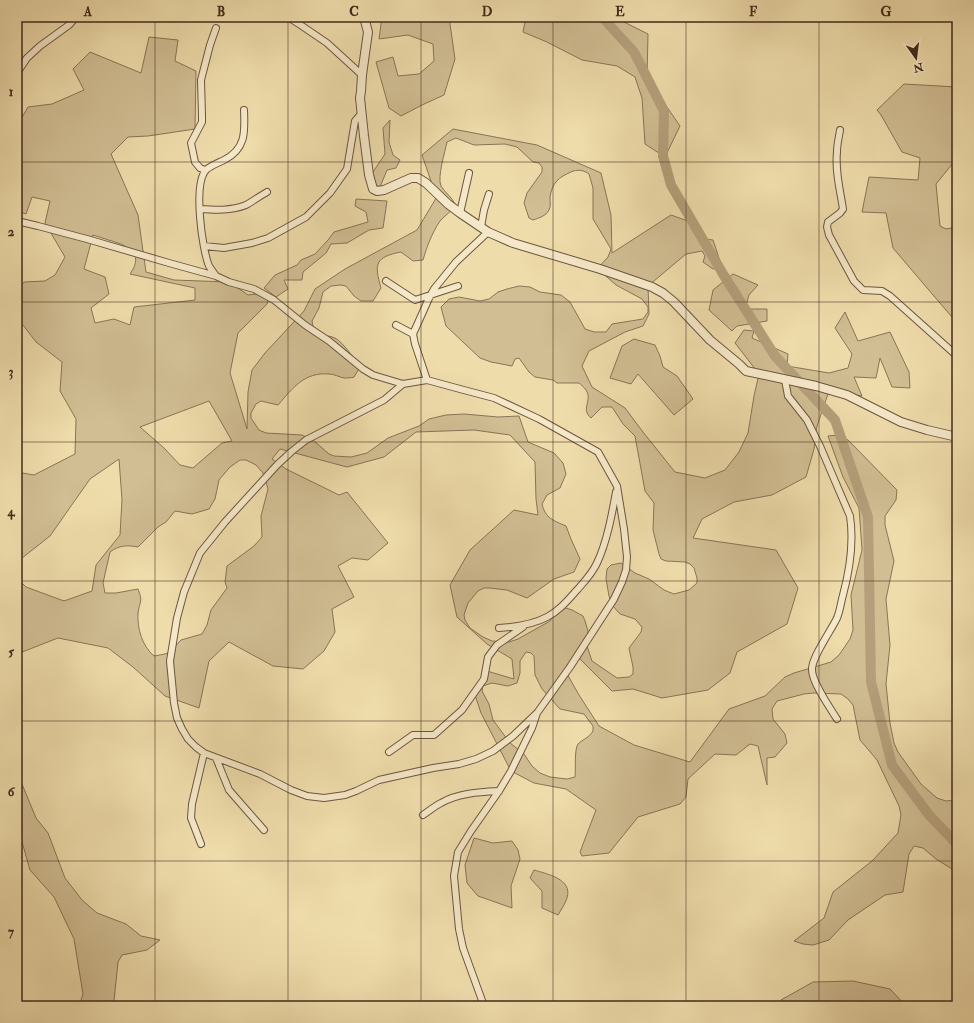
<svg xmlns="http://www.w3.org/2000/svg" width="974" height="1023" font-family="'IM FELL Double Pica',serif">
<rect width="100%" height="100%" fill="#efdcab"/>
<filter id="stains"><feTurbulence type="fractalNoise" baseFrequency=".005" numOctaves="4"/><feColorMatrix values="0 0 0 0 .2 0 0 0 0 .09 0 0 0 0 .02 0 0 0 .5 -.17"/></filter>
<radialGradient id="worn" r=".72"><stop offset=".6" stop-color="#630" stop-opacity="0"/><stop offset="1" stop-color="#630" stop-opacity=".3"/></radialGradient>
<path fill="#d1be93" stroke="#897458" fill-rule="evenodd" d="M 382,17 L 449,17 L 455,59 L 444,95 L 422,105 L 401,116 L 389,108 L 376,62 L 393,57 L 398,76 L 419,74 L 434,61 L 433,44 L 408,35 L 379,39 Z
M 526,17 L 614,17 L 648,34 L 647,78 L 680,126 L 665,157 L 645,144 L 642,98 L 635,77 L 617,66 L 582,60 L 547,42 L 523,32 Z
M 149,37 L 178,40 L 175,61 L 196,71 L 195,129 L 148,136 L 128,137 L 111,154 L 138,215 L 146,272 L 174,280 L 229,282 L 248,295 L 257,294 L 269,298 L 267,304 L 238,333 L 230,373 L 247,429 L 248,392 L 252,370 L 265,353 L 304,311 L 315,289 L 345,269 L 417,230 L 438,195 L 432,184 L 422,155 L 453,129 L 537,145 L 601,173 L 611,215 L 612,253 L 671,215 L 691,222 L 697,238 L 713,240 L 722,267 L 713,269 L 703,262 L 705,256 L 702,251 L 686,254 L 648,286 L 649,314 L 643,326 L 625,332 L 589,351 L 582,366 L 592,387 L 625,408 L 643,432 L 675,472 L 705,478 L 725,470 L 739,452 L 748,433 L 754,396 L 759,374 L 735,343 L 744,330 L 754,331 L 752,338 L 788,354 L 787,366 L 829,373 L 848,368 L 852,354 L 835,328 L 845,312 L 858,341 L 890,332 L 909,372 L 910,388 L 892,387 L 880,358 L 876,378 L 854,377 L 862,396 L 829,391 L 817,426 L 814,449 L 806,477 L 772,495 L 734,502 L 702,519 L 693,538 L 776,550 L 798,588 L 787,624 L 737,652 L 730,673 L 708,690 L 662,698 L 633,689 L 612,691 L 577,656 L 566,672 L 579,695 L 599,726 L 634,745 L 690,762 L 729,709 L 765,696 L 785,677 L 794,673 L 831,662 L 839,655 L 850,639 L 853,630 L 851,595 L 862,550 L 859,508 L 843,477 L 828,436 L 839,435 L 848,440 L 897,490 L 896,500 L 885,516 L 885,525 L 894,561 L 886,599 L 890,645 L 886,684 L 890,723 L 894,743 L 898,752 L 921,784 L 937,798 L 946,801 L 956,800 L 957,799 L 956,821 L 957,823 L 957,872 L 936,859 L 923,848 L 914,846 L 909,854 L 903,892 L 885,895 L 848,920 L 829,940 L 813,945 L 803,944 L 794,941 L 824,918 L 833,892 L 872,861 L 898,833 L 901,815 L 899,806 L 877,760 L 860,740 L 853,705 L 848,699 L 841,694 L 813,693 L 804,694 L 777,701 L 772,709 L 773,719 L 785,734 L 787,743 L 775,757 L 767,758 L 767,785 L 758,746 L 750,744 L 736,755 L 715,754 L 688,779 L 686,797 L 680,804 L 638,817 L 609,853 L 582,856 L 580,852 L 596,810 L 566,789 L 534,783 L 511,771 L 481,713 L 473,689 L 487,671 L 514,679 L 512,659 L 487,644 L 457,617 L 450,585 L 470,550 L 514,510 L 538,515 L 536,499 L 535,462 L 510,435 L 474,430 L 416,432 L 384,457 L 347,467 L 280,449 L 272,459 L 286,469 L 339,495 L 347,492 L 388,543 L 368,560 L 352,558 L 338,566 L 354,597 L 332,609 L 335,632 L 324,651 L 303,669 L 273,666 L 229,642 L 209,661 L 199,708 L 165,696 L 133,667 L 108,648 L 58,638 L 17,654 L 17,578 L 26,587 L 64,601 L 92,591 L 96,565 L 120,535 L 122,500 L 119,459 L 90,479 L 50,536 L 17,562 L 17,472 L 34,475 L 75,454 L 76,419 L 60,391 L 62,362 L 36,342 L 23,325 L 17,320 L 17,291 L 24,282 L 45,281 L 55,275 L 65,257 L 45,223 L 50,201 L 32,197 L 26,214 L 17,211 L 17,126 L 28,107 L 52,104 L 84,90 L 73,69 L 90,52 L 141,73 ZM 456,138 L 474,145 L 505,144 L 517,147 L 533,162 L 539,163 L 542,167 L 542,172 L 527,193 L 524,203 L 529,218 L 533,220 C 539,218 546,216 549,210 C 551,207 550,201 550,197 C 552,183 559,177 571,172 C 577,169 584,170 589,174 L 593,188 L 593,219 L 611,249 L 608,257 L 598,268 L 599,270 L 616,285 L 642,299 L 648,307 L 648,312 L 643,319 L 612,324 L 606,332 L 594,332 L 585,329 L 570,302 L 561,295 L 540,292 L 530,287 L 519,286 L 507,289 L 498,292 L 489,299 L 480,301 L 459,297 L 449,299 L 441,307 L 446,326 L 480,358 L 491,362 L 512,366 L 515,359 L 519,358 L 529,372 L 535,377 L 553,380 L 557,383 L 579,383 C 581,385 584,387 586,390 C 593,401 580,409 591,418 L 602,407 L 612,407 L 623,424 L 635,436 L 645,491 L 654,503 L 653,530 L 659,554 L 661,559 L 666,561 L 685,562 L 690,564 L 694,568 L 697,578 L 697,583 L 689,590 L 674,594 L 664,590 L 649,579 L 635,573 L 621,563 L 611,565 L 607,569 L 606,579 L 609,596 L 612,605 L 620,614 L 635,619 L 642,627 L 641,632 L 629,648 L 633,667 L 633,674 L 629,677 L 617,678 L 592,661 L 587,646 L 588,631 L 585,621 L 583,616 L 572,610 L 566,608 L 556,612 L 550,621 L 518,639 L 509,642 L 492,641 L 483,637 L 470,628 L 465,620 L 464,615 L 468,603 L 478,591 L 484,588 L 489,588 L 507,590 L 527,598 L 554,579 L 574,572 L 580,559 L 571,539 L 566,526 C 554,521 545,518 542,504 L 547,495 L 560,488 L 566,474 L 563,463 L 554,453 L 528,442 L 519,416 L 498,417 L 464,414 L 446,415 L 429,419 L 419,426 L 388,438 L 367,453 L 351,457 L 334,456 L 329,454 L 313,440 L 302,435 L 266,433 L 259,430 L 251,418 L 251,413 L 256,404 L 261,401 L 278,405 C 293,388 304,372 329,374 C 334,374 339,377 344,378 C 347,378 351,378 354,377 L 360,367 C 354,359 344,343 335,338 C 328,335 321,336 314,331 L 312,321 L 319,308 L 323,292 L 331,286 L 341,285 L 346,286 L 354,296 L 361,301 L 373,301 L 381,288 C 374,264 375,257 401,252 L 413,261 L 423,260 C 427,246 432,233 440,221 C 445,215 452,212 455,204 C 452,197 445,193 441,186 C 437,177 445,152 447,142 ZM 93,235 L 121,244 L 134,251 C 137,261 136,265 130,274 L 195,288 L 195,300 L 134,307 L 130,325 L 114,319 L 95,323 L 91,308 L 109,294 L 105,277 L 84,269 ZM 209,401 L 232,441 L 222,443 L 193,468 L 180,465 L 164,448 L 140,427 ZM 240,460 L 246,460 L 256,465 L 263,473 L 268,489 L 261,516 L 262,537 L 254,546 L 227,566 L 225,582 L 227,588 L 211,610 L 207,625 L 202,634 L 181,640 L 170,652 L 165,654 L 154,656 C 142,646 137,628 138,613 C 140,600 143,602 138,589 L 116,593 L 105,593 L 103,583 L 110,552 C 119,545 128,545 138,547 L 158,527 L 166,522 L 175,511 L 192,514 L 209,509 L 215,499 L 219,480 L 230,467 ZM 526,652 L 531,653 L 534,656 L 535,675 L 542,689 L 560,709 L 584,714 L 593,726 L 593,731 C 589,738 583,739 578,744 C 574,750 576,769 575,777 L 567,779 L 550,777 L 540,773 L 532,766 L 524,754 L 510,743 L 493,720 L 489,704 L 482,691 L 483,686 L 492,683 L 508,686 L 517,683 L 520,673 L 520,661 Z
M 904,84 L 957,87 L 957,158 L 936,184 L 940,226 L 946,229 L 957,227 L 957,323 L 893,248 L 886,213 L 862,212 L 869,177 L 918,180 L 920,158 L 902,152 L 881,115 L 877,110 Z
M 390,120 L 389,142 L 393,155 L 400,160 L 396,168 L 387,170 L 380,187 L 374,187 L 371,175 L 385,154 L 383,128 Z
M 356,199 L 387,201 L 383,228 L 369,230 L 347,243 L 331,244 L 326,253 L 303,272 L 302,280 L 284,280 L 288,289 L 276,297 L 264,288 L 275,275 L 297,265 L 301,260 L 315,254 L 328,240 L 334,232 L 368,222 L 366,212 L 355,206 Z
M 733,274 L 758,285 L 749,295 L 745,309 L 767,309 L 767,321 L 737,326 L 732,331 L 709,310 L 713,290 Z
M 634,339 L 655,345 L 660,356 L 663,367 L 677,376 L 693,399 L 674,415 L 638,374 L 631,384 L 610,378 L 622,346 Z
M 17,772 L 36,818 L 48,833 L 65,878 L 82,900 L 97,913 L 126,924 L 141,936 L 160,940 L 147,950 L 122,955 L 118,962 L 114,1001 L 116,1006 L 79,1006 L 83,994 L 74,939 L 54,897 L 30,870 L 17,824 Z
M 474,838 L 493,843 L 512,841 L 518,850 L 520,859 L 511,886 L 512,908 L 478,896 L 467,883 L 465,865 Z
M 534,870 C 547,874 573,879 567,898 C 565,904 561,910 558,915 L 542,908 L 542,891 L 530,878 Z
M 853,981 L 890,989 L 906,1006 L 781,1006 L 781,1000 L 813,982 Z"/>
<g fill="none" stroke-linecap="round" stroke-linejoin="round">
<path stroke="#b49f7a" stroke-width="10" d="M 602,17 L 634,52 L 664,111 L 663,156 L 671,185 L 723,274 L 775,356 L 835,420 L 868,517 L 871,682 L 892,765 L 929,815 L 957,844"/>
<defs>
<path id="minor" d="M 288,17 L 302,26 L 327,43 L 362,75
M 17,73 L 27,58 L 40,46 L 69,25 L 76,17
M 840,130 C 839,137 837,144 837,152 C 835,171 840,190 843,209 L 840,213 L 828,222 L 827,227 L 829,235 L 854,281 L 863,290 L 882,291 L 890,296 L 957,356
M 205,170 L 200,168 L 195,162 L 191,143 L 202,122 L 202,116 L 201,80 L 210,45 L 216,28
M 200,209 C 215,210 231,211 246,205 C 253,201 260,196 267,192
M 460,213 L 469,173
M 17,221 L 38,226 L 87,239 L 169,263 L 216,276 L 229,282 L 254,289 L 274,300 L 305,325 L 329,341 L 363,369 L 373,375 L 403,384 L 427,380 L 460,389 L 494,398 L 539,419 L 598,452 L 617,486 L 624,529 L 627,557 L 626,570 L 622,582 L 614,599 L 570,667 L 537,713 L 513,736 L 493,751 L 476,759 L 459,764 L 433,768 L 379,780 L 356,791 L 345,795 L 324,798 L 307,796 L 291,790 L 260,774 L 204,753 L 196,747 L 188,739 L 182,729 L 177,718 L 174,703 L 170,661 L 177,618 L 184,592 L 200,553 L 225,522 L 277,465 L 291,452 L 306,440 L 384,400 L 403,384
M 481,227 L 484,210 L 489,194
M 204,246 L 224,248 L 252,243 L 268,238 L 306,217 L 330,193 L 347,169 L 355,121 L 362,113
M 216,276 C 214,273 211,269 209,266 C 202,249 193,184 206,170 C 210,166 218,163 224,160 C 246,149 245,132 244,110
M 386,281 L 415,300 L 458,286
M 396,325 L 413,334
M 427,380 L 415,344 L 413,334 L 430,296 L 434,289 L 456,262 L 488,232
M 785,380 L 788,396 L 807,420 L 820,446 L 850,516 C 854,543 850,569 843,595 C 841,602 840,611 837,618 C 831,631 811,658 812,670 C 812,682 830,708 837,719
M 499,628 C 516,627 532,625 547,617 C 559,611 568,600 577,590 C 584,582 592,574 597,563 C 607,542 612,514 616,492
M 389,752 L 413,735 L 434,735 L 462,710 L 484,679 L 488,657 L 497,645 L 523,627
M 216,758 L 229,790 L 264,830
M 423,815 C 429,811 435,806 441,803 C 458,793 480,792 499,791
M 201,844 L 191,818 L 192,804 L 204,753
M 484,1006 L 463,948 L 459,929 L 454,876 L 458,852 L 471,831 L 499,791 L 511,771 L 532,728 L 537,713"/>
<path id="tertiary" d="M 364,17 L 368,32 L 362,75 L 361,91 L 360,98 L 364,136 L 369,175 L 373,189 L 377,191 L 384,190 L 411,178 L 418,178 L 426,183 L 448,204 L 460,213 L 488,232 L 513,243 L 600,269 L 652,287 L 663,293 L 674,302 L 710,340 L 739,364 L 746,371 L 816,386 L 847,395 L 901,422 L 927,430 L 957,437"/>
</defs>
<use href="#minor" stroke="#6c5640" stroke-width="8"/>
<use href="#tertiary" stroke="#6c5640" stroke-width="10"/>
<use href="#minor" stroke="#f5e8c8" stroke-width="6"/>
<use href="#tertiary" stroke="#f5e8c8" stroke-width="8"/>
</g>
<path fill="none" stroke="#412a1c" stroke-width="1" stroke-opacity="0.55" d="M 155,17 L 155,1006M 288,17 L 288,1006M 421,17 L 421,1006M 553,17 L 553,1006M 686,17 L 686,1006M 819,17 L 819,1006M 17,162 L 957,162M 17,302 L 957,302M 17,442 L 957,442M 17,581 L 957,581M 17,721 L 957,721M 17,861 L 957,861"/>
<rect width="974" height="1023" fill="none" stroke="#efdcab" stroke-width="44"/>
<g transform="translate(916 58) rotate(166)" stroke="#f5e8c8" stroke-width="3" paint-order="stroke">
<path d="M0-3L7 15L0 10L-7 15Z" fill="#412a1c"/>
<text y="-6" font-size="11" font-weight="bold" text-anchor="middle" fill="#412a1c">N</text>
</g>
<rect x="22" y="22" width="930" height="979" fill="none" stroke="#412a1c" stroke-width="1.5"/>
<g font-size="13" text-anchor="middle" font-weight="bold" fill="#412a1c">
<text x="88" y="16">A</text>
<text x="221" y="16">B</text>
<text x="354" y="16">C</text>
<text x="487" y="16">D</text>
<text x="620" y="16">E</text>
<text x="753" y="16">F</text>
<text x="886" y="16">G</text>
<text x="11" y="96">1</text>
<text x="11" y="236">2</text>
<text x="11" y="376">3</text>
<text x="11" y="516">4</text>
<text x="11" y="656">5</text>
<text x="11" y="796">6</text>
<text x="11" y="936">7</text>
</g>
<rect width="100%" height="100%" filter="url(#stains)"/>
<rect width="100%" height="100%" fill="url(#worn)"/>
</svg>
